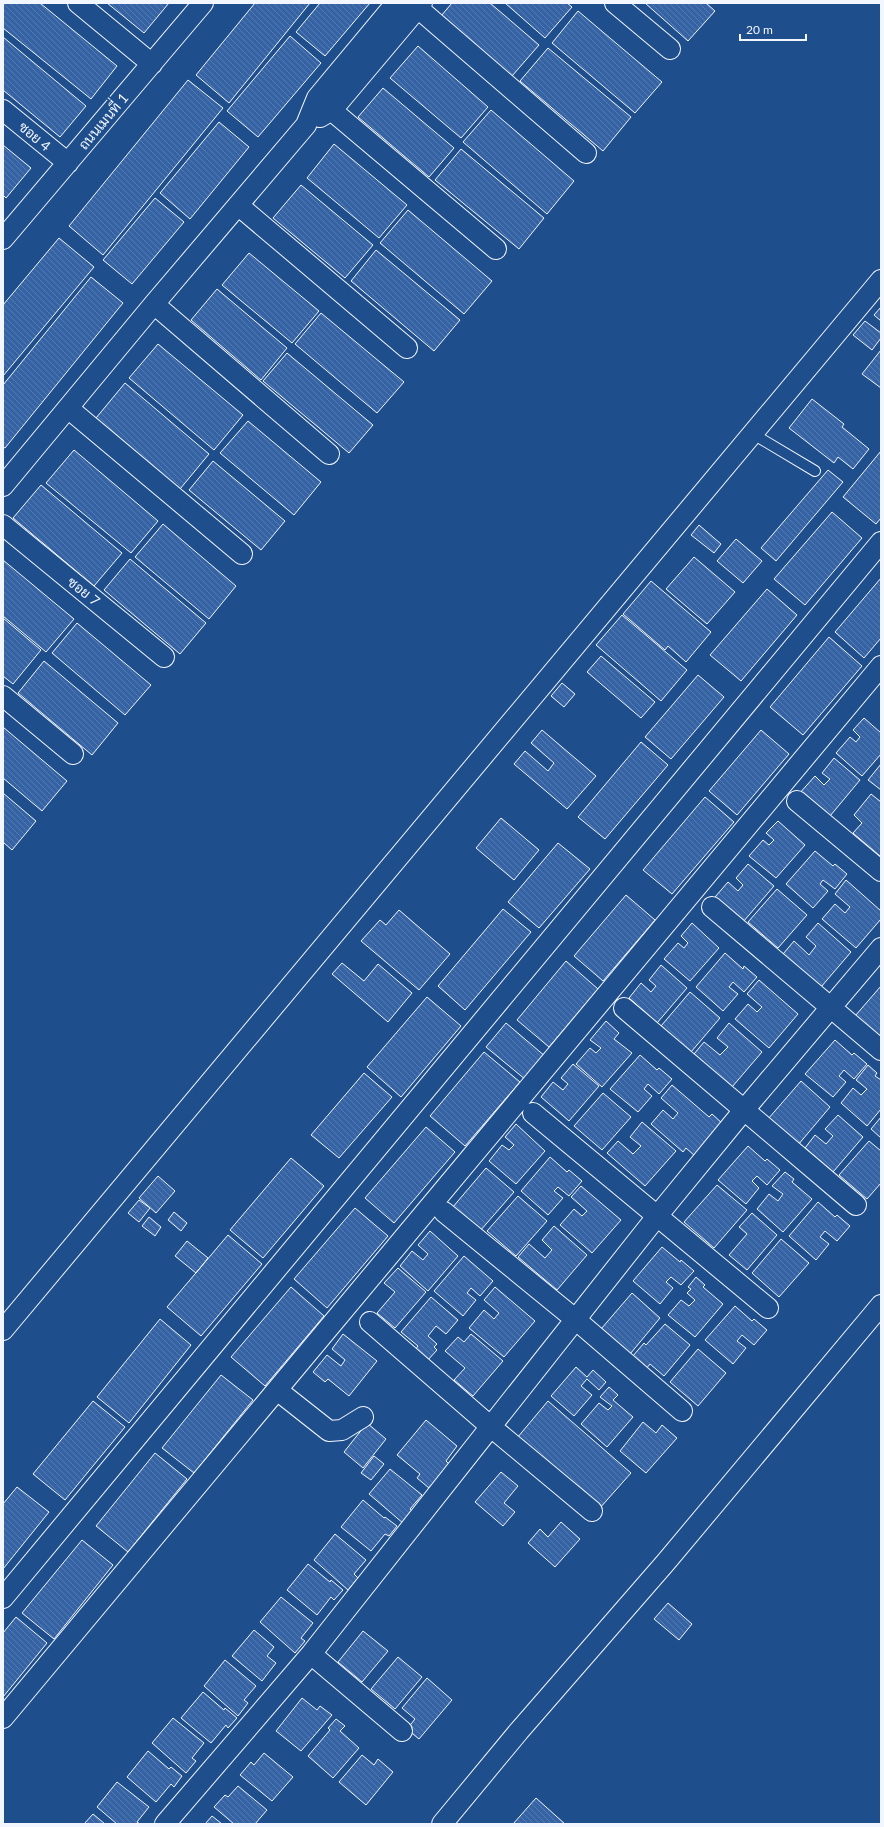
<svg xmlns="http://www.w3.org/2000/svg" width="884" height="1827" font-family="Lato,Sarabun,sans-serif">
<defs>
<pattern id="building-back-hatch" width="6" height="6" patternUnits="userSpaceOnUse"><rect width="6" height="6" fill="#3563a3"/><path d="M-1 5l2 2M0 0l6 6M5-1l2 2" fill="none" stroke="#537ab1"/></pattern>
</defs>
<rect width="100%" height="100%" fill="#1f4e8c"/>
<path fill="url(#building-back-hatch)" stroke="#f2f6ff" d="M 3,3 L 40,3 L 117,66 L 91,99 L 3,28 Z
M 107,3 L 169,3 L 144,33 Z
M 255,3 L 310,3 L 229,103 L 196,75 Z
M 320,3 L 370,3 L 325,56 L 296,32 Z
M 452,3 L 490,3 L 539,45 L 512,76 L 441,16 Z
M 505,3 L 567,3 L 572,7 L 545,38 Z
M 645,3 L 706,3 L 715,11 L 688,41 Z
M 578,11 L 662,82 L 635,113 L 552,43 Z
M 290,36 L 321,63 L 258,137 L 227,111 Z
M 3,37 L 86,106 L 60,137 L 3,90 Z
M 418,46 L 488,107 L 461,138 L 390,78 Z
M 548,48 L 631,117 L 603,151 L 520,81 Z
M 188,80 L 223,108 L 103,255 L 69,226 Z
M 383,88 L 454,148 L 429,177 L 358,117 Z
M 491,110 L 574,181 L 547,214 L 463,142 Z
M 219,122 L 249,147 L 190,219 L 160,193 Z
M 334,144 L 407,205 L 379,238 L 307,178 Z
M 3,145 L 31,168 L 6,198 L 3,195 Z
M 461,149 L 544,218 L 519,249 L 435,180 Z
M 301,185 L 373,245 L 345,278 L 273,218 Z
M 155,198 L 184,222 L 132,284 L 103,260 Z
M 408,210 L 492,281 L 464,314 L 380,243 Z
M 59,238 L 94,267 L 3,376 L 3,305 Z
M 376,250 L 460,320 L 434,351 L 351,281 Z
M 249,253 L 319,311 L 292,343 L 222,285 Z
M 91,277 L 123,303 L 5,448 L 3,447 L 3,385 Z
M 217,289 L 287,348 L 261,380 L 191,320 Z
M 881,307 L 881,321 L 874,315 Z
M 321,313 L 404,382 L 377,413 L 295,344 Z
M 865,321 L 881,333 L 881,338 L 872,350 L 853,335 Z
M 158,344 L 243,415 L 214,450 L 129,378 Z
M 881,350 L 881,388 L 862,374 Z
M 287,353 L 373,425 L 349,453 L 263,381 Z
M 125,383 L 209,454 L 180,489 L 96,418 Z
M 812,399 L 844,424 L 842,427 L 869,449 L 853,469 L 838,457 L 834,463 L 789,428 Z
M 248,421 L 321,482 L 294,515 L 220,453 Z
M 74,450 L 158,521 L 131,553 L 46,483 Z
M 881,451 L 881,518 L 876,524 L 843,497 Z
M 213,461 L 285,521 L 261,550 L 189,490 Z
M 828,470 L 843,482 L 776,561 L 761,548 Z
M 41,485 L 122,553 L 94,586 L 13,518 Z
M 832,512 L 862,538 L 805,605 L 774,579 Z
M 163,524 L 236,586 L 209,619 L 135,557 Z
M 699,525 L 721,544 L 714,553 L 691,535 Z
M 736,539 L 762,561 L 743,583 L 717,561 Z
M 694,557 L 735,592 L 707,624 L 666,589 Z
M 130,559 L 206,623 L 180,654 L 104,590 Z
M 3,560 L 74,619 L 46,652 L 3,616 Z
M 881,578 L 881,638 L 864,658 L 835,632 Z
M 651,581 L 711,632 L 686,662 L 668,646 L 665,650 L 623,614 Z
M 767,589 L 797,615 L 741,681 L 710,655 Z
M 622,615 L 687,670 L 661,701 L 596,645 Z
M 3,618 L 41,650 L 13,684 L 3,676 Z
M 77,623 L 151,685 L 125,715 L 52,653 Z
M 829,637 L 862,666 L 803,735 L 770,707 Z
M 601,656 L 655,702 L 641,718 L 587,672 Z
M 44,661 L 118,723 L 92,755 L 18,693 Z
M 698,675 L 724,697 L 671,759 L 645,737 Z
M 562,683 L 575,694 L 564,707 L 551,696 Z
M 864,718 L 881,733 L 881,754 L 862,776 L 836,753 L 850,737 L 856,742 L 860,737 L 853,730 Z
M 3,727 L 67,781 L 42,811 L 3,778 Z
M 542,730 L 596,776 L 567,809 L 514,764 L 525,751 L 548,771 L 554,763 L 531,743 Z
M 761,730 L 789,754 L 737,815 L 709,791 Z
M 641,742 L 668,765 L 605,839 L 578,817 Z
M 834,758 L 860,780 L 830,816 L 814,802 L 810,806 L 798,795 L 815,776 L 824,785 L 830,779 L 822,773 Z
M 881,764 L 881,790 L 868,780 Z
M 3,793 L 36,821 L 12,850 L 3,842 Z
M 871,794 L 881,802 L 881,857 L 853,833 L 862,823 L 854,815 Z
M 705,797 L 734,822 L 672,894 L 643,870 Z
M 501,818 L 539,850 L 514,880 L 476,848 Z
M 778,821 L 805,845 L 776,878 L 749,856 L 763,840 L 769,845 L 774,840 L 766,833 Z
M 558,843 L 590,869 L 539,928 L 508,902 Z
M 815,851 L 833,866 L 835,864 L 847,874 L 835,889 L 823,880 L 820,884 L 828,891 L 813,908 L 786,884 Z
M 748,864 L 774,886 L 743,922 L 715,897 L 728,882 L 738,891 L 743,885 L 736,878 Z
M 846,880 L 881,911 L 881,919 L 856,948 L 822,919 L 835,904 L 845,913 L 850,907 L 835,894 Z
M 777,889 L 807,915 L 778,948 L 748,922 Z
M 626,895 L 655,920 L 603,981 L 574,956 Z
M 503,909 L 531,932 L 465,1010 L 438,986 Z
M 399,910 L 450,954 L 419,990 L 361,941 L 380,920 L 386,925 Z
M 692,923 L 719,948 L 690,981 L 664,959 L 678,943 L 684,948 L 688,943 L 681,936 Z
M 818,923 L 851,952 L 821,987 L 783,954 L 794,941 L 809,955 L 816,946 L 806,937 Z
M 725,953 L 743,969 L 744,966 L 757,977 L 744,992 L 733,982 L 729,987 L 738,994 L 723,1011 L 696,987 Z
M 566,961 L 598,989 L 549,1047 L 517,1020 Z
M 342,963 L 364,981 L 378,964 L 412,993 L 388,1022 L 332,974 Z
M 661,965 L 687,988 L 657,1023 L 629,998 L 641,983 L 651,992 L 656,986 L 649,980 Z
M 759,980 L 798,1014 L 769,1048 L 735,1019 L 748,1004 L 757,1012 L 762,1007 L 747,994 Z
M 881,986 L 881,1038 L 855,1016 Z
M 690,992 L 720,1018 L 691,1052 L 661,1026 Z
M 427,997 L 461,1026 L 401,1097 L 367,1067 Z
M 606,1021 L 619,1033 L 614,1039 L 632,1053 L 602,1087 L 576,1064 L 590,1048 L 596,1053 L 601,1048 L 590,1040 Z
M 506,1023 L 546,1057 L 526,1080 L 486,1047 Z
M 729,1023 L 762,1052 L 732,1087 L 694,1054 L 704,1042 L 720,1055 L 728,1047 L 717,1038 Z
M 835,1040 L 852,1055 L 854,1053 L 867,1064 L 854,1079 L 844,1070 L 839,1076 L 846,1082 L 833,1097 L 805,1074 Z
M 484,1052 L 520,1082 L 465,1146 L 430,1116 Z
M 640,1055 L 657,1070 L 659,1068 L 672,1079 L 659,1094 L 648,1084 L 644,1089 L 652,1096 L 638,1112 L 610,1089 Z
M 573,1064 L 599,1086 L 569,1121 L 541,1097 L 553,1082 L 563,1090 L 568,1084 L 561,1078 Z
M 868,1065 L 877,1073 L 875,1076 L 881,1080 L 881,1109 L 867,1126 L 841,1103 L 853,1088 L 861,1095 L 867,1089 L 856,1080 Z
M 364,1073 L 392,1097 L 339,1158 L 311,1135 Z
M 801,1081 L 830,1107 L 798,1145 L 768,1119 Z
M 672,1085 L 709,1117 L 712,1114 L 723,1124 L 695,1156 L 686,1148 L 683,1152 L 651,1124 L 663,1110 L 673,1119 L 678,1113 L 661,1098 Z
M 603,1093 L 631,1117 L 602,1150 L 574,1126 Z
M 838,1115 L 863,1137 L 833,1172 L 805,1148 L 815,1135 L 826,1144 L 833,1136 L 825,1129 Z
M 881,1117 L 881,1138 L 871,1129 Z
M 642,1122 L 676,1151 L 645,1186 L 607,1153 L 618,1141 L 633,1154 L 641,1146 L 630,1137 Z
M 516,1124 L 545,1151 L 516,1184 L 489,1161 L 502,1145 L 509,1150 L 514,1145 L 505,1137 Z
M 426,1127 L 455,1152 L 394,1223 L 365,1198 Z
M 869,1141 L 881,1151 L 881,1183 L 867,1199 L 839,1175 Z
M 748,1146 L 765,1161 L 767,1159 L 780,1170 L 767,1185 L 757,1176 L 752,1181 L 759,1188 L 746,1204 L 718,1180 Z
M 550,1157 L 567,1172 L 569,1170 L 582,1181 L 569,1196 L 558,1187 L 554,1191 L 563,1198 L 548,1215 L 521,1191 Z
M 291,1158 L 324,1186 L 263,1258 L 230,1230 Z
M 486,1168 L 514,1192 L 480,1231 L 452,1208 Z
M 785,1172 L 794,1179 L 792,1182 L 812,1199 L 783,1232 L 757,1209 L 769,1194 L 778,1201 L 783,1194 L 772,1186 Z
M 158,1176 L 175,1191 L 156,1213 L 139,1198 Z
M 717,1185 L 747,1210 L 714,1248 L 684,1222 Z
M 581,1186 L 621,1220 L 592,1253 L 560,1225 L 574,1209 L 582,1216 L 587,1211 L 571,1197 Z
M 518,1196 L 547,1221 L 516,1256 L 487,1231 Z
M 139,1200 L 150,1208 L 139,1222 L 128,1213 Z
M 818,1202 L 835,1217 L 837,1215 L 850,1226 L 837,1241 L 825,1231 L 820,1237 L 829,1244 L 816,1260 L 789,1236 Z
M 355,1208 L 388,1236 L 327,1308 L 294,1279 Z
M 174,1212 L 187,1223 L 181,1231 L 168,1220 Z
M 752,1213 L 777,1235 L 747,1270 L 729,1255 L 747,1234 L 739,1227 Z
M 149,1217 L 161,1227 L 155,1236 L 142,1226 Z
M 554,1226 L 587,1255 L 557,1290 L 518,1257 L 529,1244 L 545,1258 L 552,1250 L 542,1240 Z
M 430,1231 L 458,1256 L 428,1291 L 400,1266 L 412,1251 L 423,1260 L 428,1254 L 418,1245 Z
M 228,1235 L 262,1264 L 201,1336 L 167,1307 Z
M 781,1239 L 809,1263 L 779,1297 L 752,1273 Z
M 187,1241 L 208,1258 L 196,1273 L 175,1256 Z
M 662,1247 L 680,1262 L 681,1260 L 694,1271 L 681,1285 L 671,1277 L 666,1282 L 673,1288 L 660,1304 L 633,1281 Z
M 464,1256 L 493,1281 L 480,1296 L 471,1288 L 467,1293 L 476,1300 L 463,1316 L 434,1291 Z
M 398,1268 L 426,1292 L 395,1328 L 377,1313 L 395,1292 L 384,1283 Z
M 696,1277 L 705,1285 L 703,1287 L 723,1304 L 695,1337 L 668,1315 L 681,1300 L 689,1306 L 695,1300 L 687,1293 L 691,1289 L 688,1287 Z
M 291,1287 L 324,1316 L 265,1386 L 231,1357 Z
M 495,1287 L 535,1321 L 504,1357 L 469,1328 L 484,1310 L 494,1319 L 499,1313 L 484,1300 Z
M 632,1293 L 660,1318 L 630,1354 L 601,1329 Z
M 431,1297 L 458,1320 L 446,1334 L 436,1326 L 428,1336 L 437,1344 L 434,1347 L 437,1350 L 427,1361 L 415,1350 L 418,1346 L 401,1332 Z
M 735,1306 L 752,1321 L 754,1319 L 767,1330 L 754,1345 L 742,1335 L 737,1341 L 746,1348 L 733,1364 L 705,1340 Z
M 160,1319 L 191,1345 L 129,1423 L 97,1397 Z
M 665,1324 L 690,1345 L 664,1376 L 650,1364 L 641,1375 L 627,1363 L 644,1343 L 646,1345 Z
M 343,1334 L 377,1361 L 349,1396 L 328,1379 L 325,1382 L 313,1372 L 327,1355 L 341,1366 L 345,1360 L 332,1349 Z
M 471,1334 L 503,1361 L 473,1396 L 454,1380 L 465,1368 L 445,1351 L 458,1337 L 464,1342 Z
M 698,1349 L 726,1373 L 698,1406 L 670,1382 Z
M 576,1367 L 587,1377 L 593,1370 L 606,1382 L 599,1390 L 587,1379 L 581,1386 L 592,1395 L 574,1416 L 551,1396 Z
M 221,1375 L 253,1400 L 194,1473 L 162,1448 Z
M 609,1387 L 618,1395 L 613,1400 L 633,1417 L 607,1447 L 581,1424 L 599,1403 L 608,1410 L 612,1406 L 600,1397 Z
M 93,1401 L 125,1427 L 65,1500 L 33,1474 Z
M 548,1401 L 631,1473 L 599,1509 L 517,1438 Z
M 426,1420 L 457,1446 L 446,1461 L 449,1464 L 429,1488 L 417,1478 L 420,1474 L 397,1455 Z
M 643,1422 L 656,1433 L 662,1425 L 677,1438 L 646,1473 L 620,1451 Z
M 367,1423 L 386,1439 L 363,1468 L 344,1452 Z
M 155,1453 L 187,1479 L 128,1552 L 96,1526 Z
M 374,1456 L 384,1464 L 371,1480 L 361,1473 Z
M 390,1469 L 422,1495 L 410,1509 L 414,1512 L 404,1524 L 369,1494 Z
M 501,1472 L 518,1486 L 504,1503 L 515,1512 L 503,1526 L 475,1502 Z
M 17,1487 L 49,1512 L 3,1569 L 3,1504 Z
M 363,1500 L 384,1518 L 385,1517 L 397,1526 L 389,1536 L 385,1534 L 371,1551 L 341,1527 Z
M 561,1522 L 580,1539 L 555,1567 L 528,1543 L 540,1529 L 548,1537 Z
M 335,1534 L 366,1560 L 354,1574 L 358,1578 L 348,1590 L 314,1560 Z
M 82,1540 L 113,1565 L 54,1639 L 22,1613 Z
M 308,1564 L 330,1582 L 331,1580 L 343,1590 L 334,1600 L 331,1597 L 317,1615 L 287,1590 Z
M 281,1597 L 313,1623 L 301,1638 L 305,1641 L 295,1653 L 260,1622 Z
M 668,1603 L 692,1624 L 679,1640 L 654,1619 Z
M 16,1617 L 47,1643 L 3,1697 L 3,1633 Z
M 254,1630 L 274,1647 L 267,1656 L 276,1663 L 262,1681 L 232,1656 Z
M 363,1631 L 388,1651 L 362,1682 L 338,1662 Z
M 398,1657 L 422,1677 L 395,1709 L 371,1689 Z
M 225,1660 L 256,1686 L 244,1700 L 248,1703 L 238,1716 L 204,1686 Z
M 427,1678 L 452,1700 L 419,1739 L 407,1729 L 415,1719 L 402,1708 Z
M 203,1692 L 224,1710 L 225,1708 L 237,1718 L 228,1728 L 226,1725 L 211,1743 L 181,1718 Z
M 302,1698 L 317,1710 L 320,1706 L 332,1715 L 301,1751 L 276,1731 Z
M 173,1718 L 204,1743 L 192,1758 L 196,1761 L 186,1773 L 152,1743 Z
M 336,1719 L 345,1726 L 340,1731 L 359,1748 L 333,1778 L 308,1756 L 330,1730 L 328,1728 Z
M 148,1751 L 169,1769 L 171,1767 L 182,1776 L 174,1787 L 171,1784 L 156,1802 L 127,1777 Z
M 264,1753 L 293,1777 L 272,1801 L 240,1775 L 251,1762 L 254,1765 Z
M 362,1755 L 374,1765 L 378,1759 L 393,1772 L 366,1805 L 339,1782 Z
M 117,1782 L 149,1807 L 137,1822 L 140,1824 L 117,1824 L 97,1807 Z
M 238,1786 L 267,1810 L 255,1824 L 234,1824 L 214,1807 L 225,1795 L 228,1797 Z
M 536,1798 L 565,1824 L 513,1824 Z
M 93,1814 L 105,1824 L 84,1824 Z
M 212,1816 L 222,1824 L 205,1824 Z"/>
<g fill="none" stroke-linecap="round" stroke-linejoin="round">
<defs>
<path id="lane" d="M 753,434 L 815,471"/>
<path id="street" d="M 78,3 L 152,64
M 412,3 L 586,153
M 615,3 L 670,49
M 317,98 L 496,249
M 3,110 L 68,163
M 320,117 L 332,110 L 422,3
M 238,205 L 407,348
M 3,239 L 203,3
M 154,304 L 329,454
M 68,408 L 242,554
M 3,486 L 154,304 L 306,125 L 317,98 L 396,3
M 3,525 L 164,657
M 3,696 L 73,754
M 797,801 L 881,871
M 712,907 L 881,1050
M 624,1008 L 856,1205
M 533,1113 L 768,1308
M 444,1212 L 575,1319 L 682,1411
M 370,1322 L 490,1426 L 592,1511
M 3,1330 L 881,280
M 277,1390 L 329,1431 L 342,1430 L 363,1417
M 3,1598 L 881,542
M 311,1654 L 402,1731
M 3,1718 L 881,666
M 165,1824 L 311,1654 L 658,1215 L 744,1110 L 881,948
M 442,1824 L 519,1731 L 666,1562 L 881,1305"/>
</defs>
<use href="#lane" stroke="#f2f6ff" stroke-width="12"/>
<use href="#street" stroke="#f2f6ff" stroke-width="22"/>
<use href="#lane" stroke="#1f4e8c" stroke-width="10"/>
<use href="#street" stroke="#1f4e8c" stroke-width="20"/>
</g>
<g text-anchor="middle" dominant-baseline="central" stroke-width="3" stroke-linejoin="round" paint-order="stroke">
<g font-size="14" fill="#f2f6ff" stroke="#1f4e8c">
<text transform="translate(103 121) rotate(-50)">ถนนเมนที่ 1</text>
<text transform="translate(35 136) rotate(40)">ซอย 4</text>
<text transform="translate(84 591) rotate(39)">ซอย 7</text>
</g>
</g>
<rect width="884" height="1827" fill="none" stroke="#f2f6ff" stroke-width="8"/>
<path d="M740 34v6h66v-6" fill="none" stroke="#f2f6ff" stroke-width="2"/>
<text x="746" y="34" font-size="12" fill="#f2f6ff" stroke="#1f4e8c" stroke-width="3" paint-order="stroke">20 m</text>
</svg>
